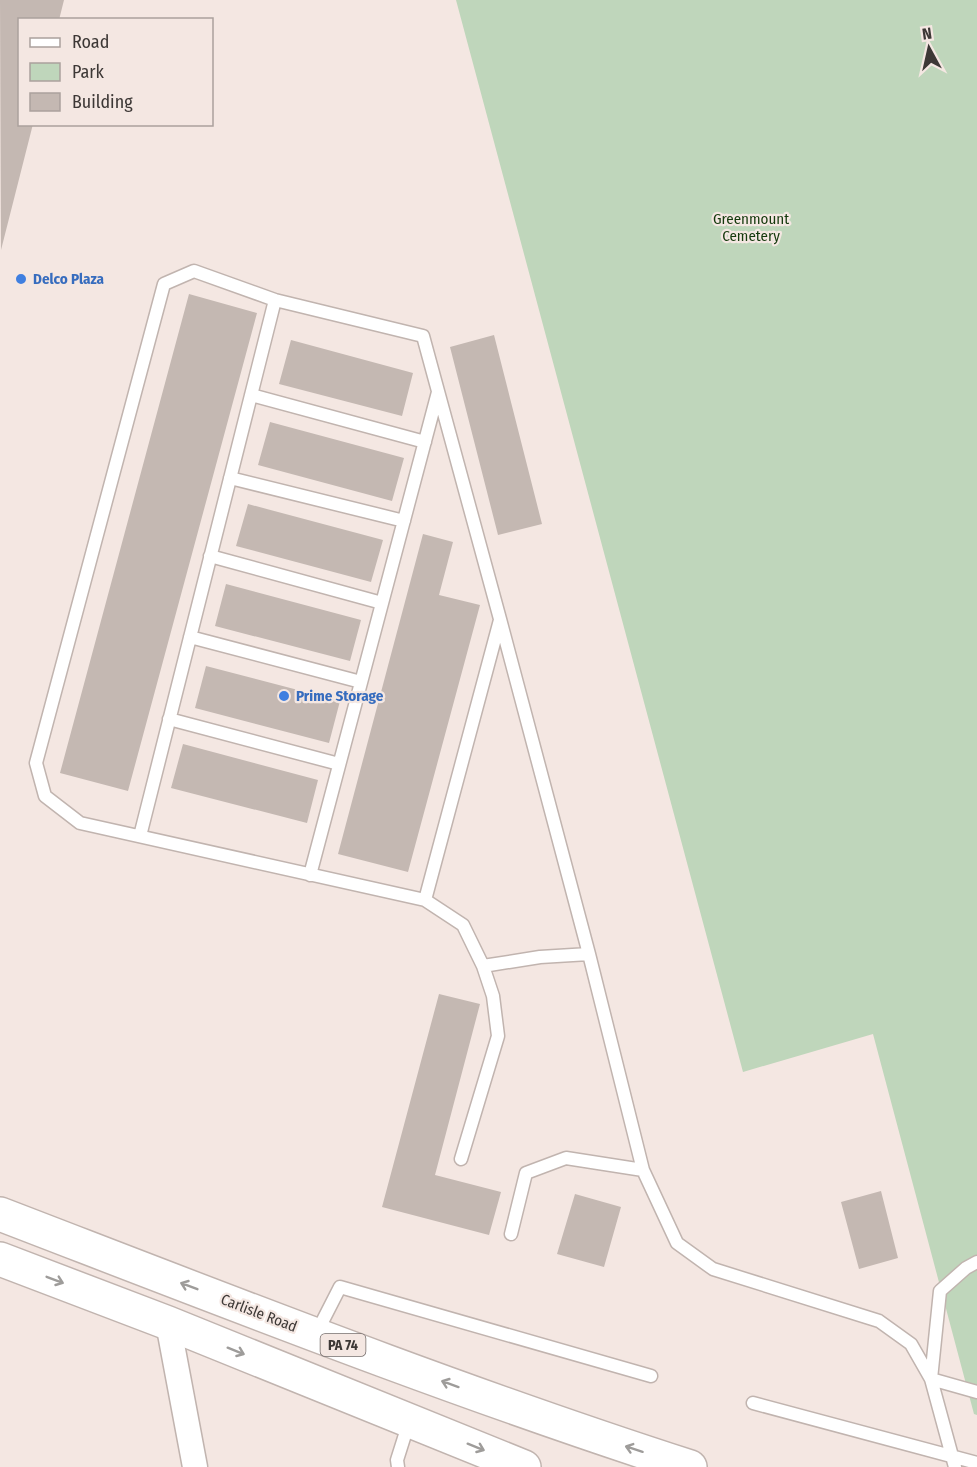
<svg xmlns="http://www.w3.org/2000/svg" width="977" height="1467" font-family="'Fira Sans Condensed',sans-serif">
<rect width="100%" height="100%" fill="#f4e7e2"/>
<path fill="#bfd6bb" d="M 456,0 L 977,0 L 977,1415 L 974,1414 L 873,1034 L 743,1072 Z"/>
<path fill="#c4b8b2" d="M 0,0 L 64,0 L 59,20 L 20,20 L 20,124 L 33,124 L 1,250 Z
M 189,294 L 257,313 L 128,791 L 60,773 Z
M 494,335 L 542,524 L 498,535 L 450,347 Z
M 291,340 L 413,373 L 402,416 L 279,384 Z
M 270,422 L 404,458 L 392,501 L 258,465 Z
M 248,504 L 383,540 L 371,582 L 236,546 Z
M 423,534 L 453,542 L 439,595 L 480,605 L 408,872 L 338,854 Z
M 226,584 L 361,620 L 350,661 L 215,626 Z
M 206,666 L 340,701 L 329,743 L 195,708 Z
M 183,744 L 318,780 L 307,823 L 171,788 Z
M 439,994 L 480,1004 L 435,1175 L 501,1192 L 489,1235 L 382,1207 Z
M 881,1191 L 898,1258 L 859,1269 L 841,1202 Z
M 575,1194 L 621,1207 L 604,1267 L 557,1254 Z"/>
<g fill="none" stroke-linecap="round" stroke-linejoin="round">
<defs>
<path id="lane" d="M 251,395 L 425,442
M 230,478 L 404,521
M 210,556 L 382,603
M 190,637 L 361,682
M 169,719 L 339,764
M 140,836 L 275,300
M 310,875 L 438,392
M 425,900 L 500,620
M 589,954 L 540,957 L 483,966 L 463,925 L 425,900 L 80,823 L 45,796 L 36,763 L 164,284 L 194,271 L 275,300 L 423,336 L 500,619 L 589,954 L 643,1170 L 677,1243 L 713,1269 L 879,1321 L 911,1344 L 931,1379 L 955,1467
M 461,1159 L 498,1036 L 493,996 L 483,966
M 511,1234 L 526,1173 L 566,1158 L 643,1170
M 977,1262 L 966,1268 L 940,1291 L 931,1379 L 977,1392
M 316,1334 L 340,1287 L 651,1376
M 753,1403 L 977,1463
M 398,1467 L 397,1460 L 409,1422"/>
<path id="street" d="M 168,1323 L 195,1467"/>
<path id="primary" d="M 0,1214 C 229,1302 457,1392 690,1467
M 0,1259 L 168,1323 L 524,1467"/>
</defs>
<use href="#lane" stroke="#c1b4af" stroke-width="15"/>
<use href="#street" stroke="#c1b4af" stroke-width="27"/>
<use href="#primary" stroke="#c1b4af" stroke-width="36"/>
<use href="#lane" stroke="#fff" stroke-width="12"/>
<use href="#street" stroke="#fff" stroke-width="24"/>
<use href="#primary" stroke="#fff" stroke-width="33"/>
</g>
<defs><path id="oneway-shaft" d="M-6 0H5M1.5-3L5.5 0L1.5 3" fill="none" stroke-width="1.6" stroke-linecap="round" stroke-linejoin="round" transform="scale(1.5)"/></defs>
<g stroke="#9e9c9a">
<use href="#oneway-shaft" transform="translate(55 1280) rotate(21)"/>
<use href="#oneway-shaft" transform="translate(189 1286) rotate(-159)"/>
<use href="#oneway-shaft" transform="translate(236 1351) rotate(22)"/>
<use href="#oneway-shaft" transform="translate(450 1384) rotate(-160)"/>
<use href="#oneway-shaft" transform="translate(476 1447) rotate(22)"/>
<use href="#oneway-shaft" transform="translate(634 1449) rotate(-162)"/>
</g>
<g fill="#3f7fe0" stroke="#f4e7e2" stroke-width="2">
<circle cx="21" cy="279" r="6"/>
<circle cx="284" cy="696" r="6"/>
</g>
<g text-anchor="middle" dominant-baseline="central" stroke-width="4.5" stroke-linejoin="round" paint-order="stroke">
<rect fill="#f4e7e2" stroke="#746c6a" stroke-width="1.5" x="320.5" y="1334" width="45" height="22" rx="4.5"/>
<g font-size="14" font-weight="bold" fill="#3d3836">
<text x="343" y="1345">PA 74</text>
</g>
<g font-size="15" fill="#153a0d" stroke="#f4e7e2">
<text x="751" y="219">Greenmount<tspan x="751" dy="17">Cemetery</tspan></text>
</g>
<g font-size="15" font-weight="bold" fill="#366cbe" stroke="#f4e7e2" text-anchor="start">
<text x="33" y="279">Delco Plaza</text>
<text x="296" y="696">Prime Storage</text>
</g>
<g font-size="15" fill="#3d3836" stroke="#f4e7e2">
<text transform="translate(259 1313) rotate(21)">Carlisle Road</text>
</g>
</g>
<rect x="18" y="18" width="195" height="108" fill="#f4e7e2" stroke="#aba19d" stroke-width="1.5"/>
<rect x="30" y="38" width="30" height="9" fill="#ffffff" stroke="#aba19d" stroke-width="1.5"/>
<text x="72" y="48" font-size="18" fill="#3d3836">Road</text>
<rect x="30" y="63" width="30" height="18" fill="#bfd6bb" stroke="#aba19d" stroke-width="1.5"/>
<text x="72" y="78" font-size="18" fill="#3d3836">Park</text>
<rect x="30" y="93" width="30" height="18" fill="#c4b8b2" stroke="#aba19d" stroke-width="1.5"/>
<text x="72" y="108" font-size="18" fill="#3d3836">Building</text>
<g transform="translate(929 48) rotate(352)" stroke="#f4e7e2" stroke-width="4.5" paint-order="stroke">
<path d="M0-4.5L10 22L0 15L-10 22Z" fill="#3d3836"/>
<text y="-9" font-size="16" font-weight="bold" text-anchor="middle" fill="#3d3836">N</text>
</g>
</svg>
